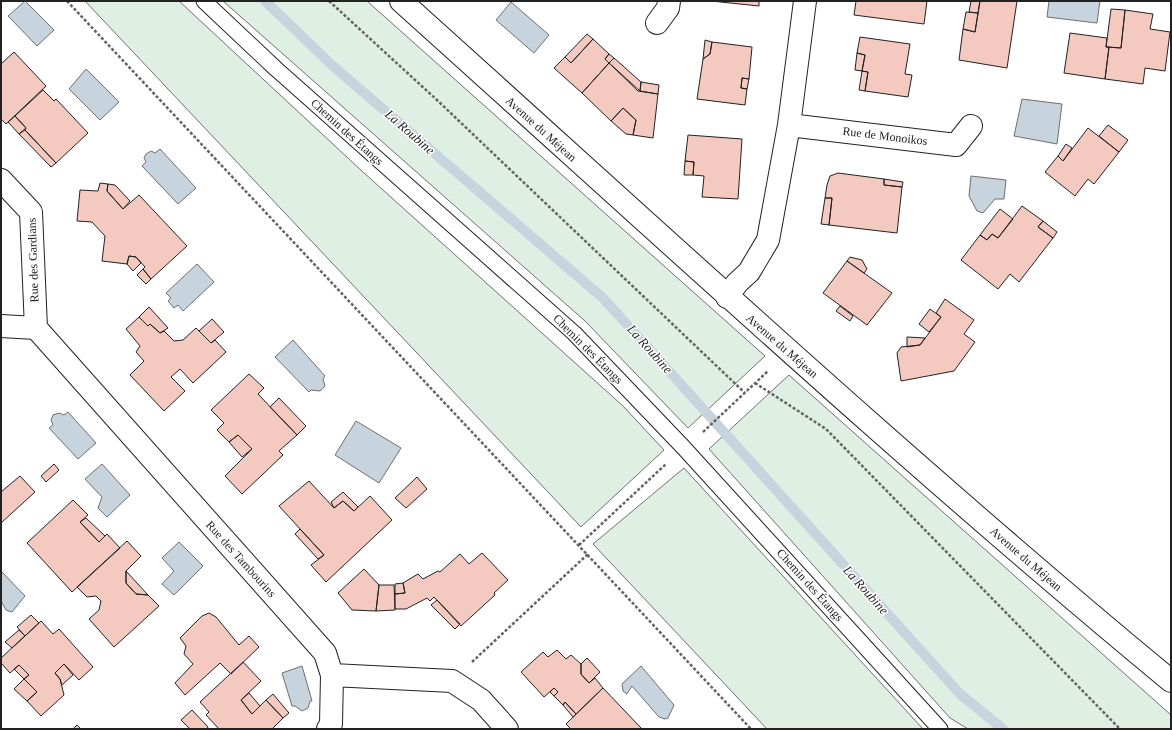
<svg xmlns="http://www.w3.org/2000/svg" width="1172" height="730" font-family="'Times New Roman',serif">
<rect width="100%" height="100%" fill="#fff"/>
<path fill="#e0efe3" stroke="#6f6f6f" d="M 85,1 L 179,1 L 363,172 L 623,406 L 664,450 L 581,527 Z
M 223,1 L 367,1 L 765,356 L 688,428 L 585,321 Z
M 789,375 L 1171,715 L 1171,729 L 968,729 L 950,718 L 709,449 Z
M 684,468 L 923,729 L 767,729 L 593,544 Z"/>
<path fill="#c7d3dd" stroke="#6f6f6f" d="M 25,1 L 54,30 L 37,46 L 8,16 Z
M 1049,1 L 1100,1 L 1097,23 L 1047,17 Z
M 511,2 L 549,35 L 534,53 L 496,20 Z
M 86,69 L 119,102 L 100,120 L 69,89 Z
M 1022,99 L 1062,104 L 1057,144 L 1014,136 Z
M 160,149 L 196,188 L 178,204 L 142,166 L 146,162 L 144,158 L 146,154 L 151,151 L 155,153 Z
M 971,176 L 1006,180 L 1004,199 L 995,199 L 983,213 L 977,211 L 969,196 Z
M 197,264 L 214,282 L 183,311 L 178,305 L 174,308 L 168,301 L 171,298 L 166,293 Z
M 293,340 L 325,376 L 323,379 L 325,386 L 320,391 L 311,390 L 309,392 L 275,357 Z
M 68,412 L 96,443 L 78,459 L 49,428 L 53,425 L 51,420 L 53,415 L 59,413 L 64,415 Z
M 356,421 L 401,448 L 379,483 L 335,455 Z
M 102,464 L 130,495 L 107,517 L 98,508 L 102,497 L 85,479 Z
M 179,542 L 203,566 L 174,595 L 162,584 L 174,571 L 162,558 Z
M 1,571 L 25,596 L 12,612 L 6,610 L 1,601 Z
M 302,666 L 312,701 L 310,701 L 308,708 L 302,711 L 295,706 L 292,706 L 282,673 Z
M 641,666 L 674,705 L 668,718 L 665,719 L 659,717 L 632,686 L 627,694 L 623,691 L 622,684 Z"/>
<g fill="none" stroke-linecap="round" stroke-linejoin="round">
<path stroke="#c7d3dd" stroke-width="10" d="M 265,1 L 334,67 L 603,298 L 960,694 L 1003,729"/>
</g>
<path fill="#f3c9c0" stroke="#222" d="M 711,1 L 759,1 L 759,6 Z
M 856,1 L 927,1 L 924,24 L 854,15 Z
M 971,1 L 980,1 L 978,13 L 969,12 Z
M 980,1 L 1017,1 L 1007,68 L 959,60 L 963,29 L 975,32 Z
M 1111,9 L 1125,10 L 1121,48 L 1106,47 Z
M 1125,10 L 1153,14 L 1150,29 L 1170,32 L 1165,71 L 1145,68 L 1143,84 L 1105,79 L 1109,47 L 1121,48 Z
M 966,12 L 978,13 L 975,32 L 963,29 Z
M 1070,33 L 1107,38 L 1106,47 L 1109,47 L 1105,79 L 1064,73 Z
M 587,34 L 593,39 L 571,63 L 565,57 Z
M 860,37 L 910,44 L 905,74 L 912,75 L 908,97 L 865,91 L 868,72 L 862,71 L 865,55 L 857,53 Z
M 593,39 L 609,54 L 605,59 L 609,63 L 582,93 L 554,68 L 565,57 L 571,63 Z
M 705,40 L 712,42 L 710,54 L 703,59 Z
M 712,42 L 752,47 L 749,79 L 742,78 L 741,88 L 747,89 L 745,105 L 697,99 L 703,59 L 710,54 Z
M 14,52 L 46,86 L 6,124 L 1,119 L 1,64 Z
M 857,53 L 865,55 L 862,71 L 855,70 Z
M 609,54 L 614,58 L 609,63 L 605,59 Z
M 614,58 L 641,82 L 640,91 L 609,63 Z
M 609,63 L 638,91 L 658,94 L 653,138 L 633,135 L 636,120 L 623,108 L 611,121 L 582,93 Z
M 862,71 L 868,72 L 865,91 L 859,90 Z
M 742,78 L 749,79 L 747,89 L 741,88 Z
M 641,82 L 659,85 L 658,94 L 640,91 Z
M 43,90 L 54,101 L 56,99 L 88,133 L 56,163 L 25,130 L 26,128 L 15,116 Z
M 623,108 L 636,120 L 633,135 L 626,134 L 611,121 Z
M 15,116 L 26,128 L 19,134 L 8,122 Z
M 1108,125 L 1128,140 L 1119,152 L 1099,136 Z
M 1088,128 L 1119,152 L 1094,184 L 1088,179 L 1075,196 L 1045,172 L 1058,156 L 1063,161 Z
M 25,130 L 56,163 L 51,167 L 19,134 Z
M 688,135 L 742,139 L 738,199 L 702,197 L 704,176 L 693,175 L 694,162 L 685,161 Z
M 1066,144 L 1072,148 L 1063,161 L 1058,156 Z
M 685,161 L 694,162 L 693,175 L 684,175 Z
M 838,173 L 884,179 L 884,185 L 902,187 L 897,233 L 829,225 L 832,198 L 825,198 L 827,185 L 830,176 Z
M 884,179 L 903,182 L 902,187 L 884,185 Z
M 100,183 L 108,184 L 107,191 L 123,209 L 139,195 L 187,246 L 151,279 L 143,269 L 145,267 L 136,257 L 129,256 L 127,264 L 102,261 L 105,236 L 92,222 L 77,221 L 80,190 L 98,191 Z
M 108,184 L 115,185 L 130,201 L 123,209 L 107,191 Z
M 825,198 L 832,198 L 829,225 L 821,224 Z
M 1022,206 L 1043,221 L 1038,227 L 1053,238 L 1019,282 L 1010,274 L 998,289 L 961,260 L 980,235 L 987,240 L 992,234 L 998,238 Z
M 1000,209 L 1013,219 L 998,238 L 992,234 L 987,240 L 980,235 Z
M 1043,221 L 1057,232 L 1053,238 L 1038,227 Z
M 129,256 L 136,257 L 141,263 L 133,271 L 127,264 Z
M 850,257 L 862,260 L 867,269 L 864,273 L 847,261 Z
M 847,261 L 892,293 L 867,325 L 823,293 Z
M 143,269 L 151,279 L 146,284 L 137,275 Z
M 945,299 L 974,320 L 964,334 L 975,342 L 954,371 L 901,381 L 897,353 L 901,347 L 920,345 L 941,317 L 936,313 Z
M 840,306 L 853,316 L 850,321 L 836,311 Z
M 149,307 L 168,328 L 160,333 L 150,324 L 148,326 L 139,317 Z
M 930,309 L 941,317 L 929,332 L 919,324 Z
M 139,317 L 148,326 L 150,324 L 160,333 L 164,331 L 174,341 L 183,340 L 196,328 L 211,343 L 215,340 L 226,352 L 193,383 L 180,369 L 171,377 L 185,391 L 164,411 L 130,375 L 144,361 L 136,352 L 140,346 L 126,329 Z
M 212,319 L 224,332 L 211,343 L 199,331 Z
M 907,337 L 925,338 L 920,345 L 907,347 Z
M 249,374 L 264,388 L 258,394 L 297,435 L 279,451 L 283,455 L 242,494 L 225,476 L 252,449 L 238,435 L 229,442 L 217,430 L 224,423 L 211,410 Z
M 279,398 L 306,426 L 297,435 L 270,407 Z
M 238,435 L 252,449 L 242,457 L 229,442 Z
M 54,464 L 59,470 L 46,482 L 41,476 Z
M 20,476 L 35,492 L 1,523 L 1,492 Z
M 417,477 L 427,489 L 406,508 L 395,498 Z
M 309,481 L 334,508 L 343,501 L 354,511 L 370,496 L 392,520 L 326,582 L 311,565 L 324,555 L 279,506 Z
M 343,492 L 358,507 L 354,511 L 343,501 L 334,508 L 331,502 Z
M 73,500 L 88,515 L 80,522 L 99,542 L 107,534 L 120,548 L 72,592 L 27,543 Z
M 86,518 L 105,536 L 99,542 L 80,522 Z
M 300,529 L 324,555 L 318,559 L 295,534 Z
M 127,541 L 141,556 L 126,571 L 126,583 L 136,594 L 148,595 L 159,606 L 114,647 L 89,619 L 99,610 L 101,601 L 96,596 L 87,597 L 77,587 Z
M 482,553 L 508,580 L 494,593 L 495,595 L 461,626 L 434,597 L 430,601 L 427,598 L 406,609 L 395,609 L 395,594 L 405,593 L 403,583 L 418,574 L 423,579 L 438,571 L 440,572 L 460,554 L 469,564 Z
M 364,569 L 379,585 L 376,611 L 352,610 L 338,593 Z
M 126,571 L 148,595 L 136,594 L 126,583 Z
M 403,583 L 405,593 L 395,594 L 395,584 Z
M 379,585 L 394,585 L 395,610 L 376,611 Z
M 437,600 L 460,624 L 455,629 L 431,605 Z
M 209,613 L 216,617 L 239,645 L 249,636 L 259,647 L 231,674 L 220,663 L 185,695 L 175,683 L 193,664 L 184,654 L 186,646 L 180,638 L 202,616 Z
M 31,615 L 39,623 L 25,636 L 17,627 Z
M 41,621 L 53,634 L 59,629 L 93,667 L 79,680 L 64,664 L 55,673 L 60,679 L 64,695 L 41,716 L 27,701 L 37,692 L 24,679 L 29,675 L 19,665 L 10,673 L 1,663 L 1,658 Z
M 19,630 L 25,636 L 12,648 L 5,642 Z
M 557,650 L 566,659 L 571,655 L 581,664 L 581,674 L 589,683 L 595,678 L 603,688 L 576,714 L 565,702 L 563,705 L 554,696 L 558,692 L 554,688 L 544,697 L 521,672 L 543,652 L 548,657 Z
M 587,658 L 600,672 L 589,683 L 581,674 L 581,664 Z
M 243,662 L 261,681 L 241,700 L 252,714 L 266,700 L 283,718 L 272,729 L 219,729 L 206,715 L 209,712 L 200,702 Z
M 64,664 L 73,675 L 62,685 L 60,679 L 55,673 Z
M 19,665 L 29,675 L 24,679 L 14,669 Z
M 24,679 L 37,692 L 27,701 L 14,689 Z
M 554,688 L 558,692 L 554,696 L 550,692 Z
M 603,688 L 642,729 L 571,729 L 566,724 Z
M 249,693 L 260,706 L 252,714 L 241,700 Z
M 273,694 L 289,713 L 283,718 L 266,700 Z
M 565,702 L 576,714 L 573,717 L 563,705 Z
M 192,710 L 208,727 L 207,729 L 190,729 L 181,720 Z
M 77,725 L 81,729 L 73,729 Z"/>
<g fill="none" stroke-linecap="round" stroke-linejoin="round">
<defs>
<path id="service" d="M 204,1 L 275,68 L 574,333 L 684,448 L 940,729"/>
<path id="minor" d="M 401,1 C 656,230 907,463 1171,681
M 657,23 L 668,8 L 669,1
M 789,125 L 956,145 L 971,126
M 1,180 L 31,212 L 36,328
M 727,297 L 737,283 L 749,272 L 768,240 L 789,125 L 805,1
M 1,326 L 36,328 L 325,653 L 332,675 L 452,681 L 481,700 L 507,729
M 328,729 L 331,724 L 332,675"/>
</defs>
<use href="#service" stroke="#222" stroke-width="17"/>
<use href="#minor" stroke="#222" stroke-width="24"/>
<path stroke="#646464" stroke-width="2.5" stroke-dasharray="3 2" stroke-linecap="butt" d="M 67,1 L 751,729
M 329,1 L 438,101 L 745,393
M 755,383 L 826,429 L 1120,729
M 703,432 L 768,371
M 579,545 L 666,464
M 472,662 L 588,554"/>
<use href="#service" stroke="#fff" stroke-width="15"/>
<use href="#minor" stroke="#fff" stroke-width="22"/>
</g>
<g text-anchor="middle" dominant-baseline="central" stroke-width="3" stroke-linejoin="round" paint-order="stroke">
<g font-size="12" fill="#222" stroke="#fff">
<text transform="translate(541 129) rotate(42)">Avenue du Méjean</text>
<text transform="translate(347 132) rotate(42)">Chemin des Étangs</text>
<text transform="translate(885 136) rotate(7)">Rue de Monoikos</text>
<text transform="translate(33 260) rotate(-92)">Rue des Gardians</text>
<text transform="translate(782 346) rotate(41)">Avenue du Méjean</text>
<text transform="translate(588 349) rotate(45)">Chemin des Étangs</text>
<text transform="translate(241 559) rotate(48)">Rue des Tambourins</text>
<text transform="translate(1026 559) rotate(41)">Avenue du Méjean</text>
<text transform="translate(810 585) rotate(48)">Chemin des Étangs</text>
</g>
<g font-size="13" font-style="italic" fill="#222" stroke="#fff">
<text transform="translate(410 132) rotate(41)">La Roubine</text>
<text transform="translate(650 349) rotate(48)">La Roubine</text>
<text transform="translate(866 590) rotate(48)">La Roubine</text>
</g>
</g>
<rect width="1172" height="730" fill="none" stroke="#222222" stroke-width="4"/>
</svg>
